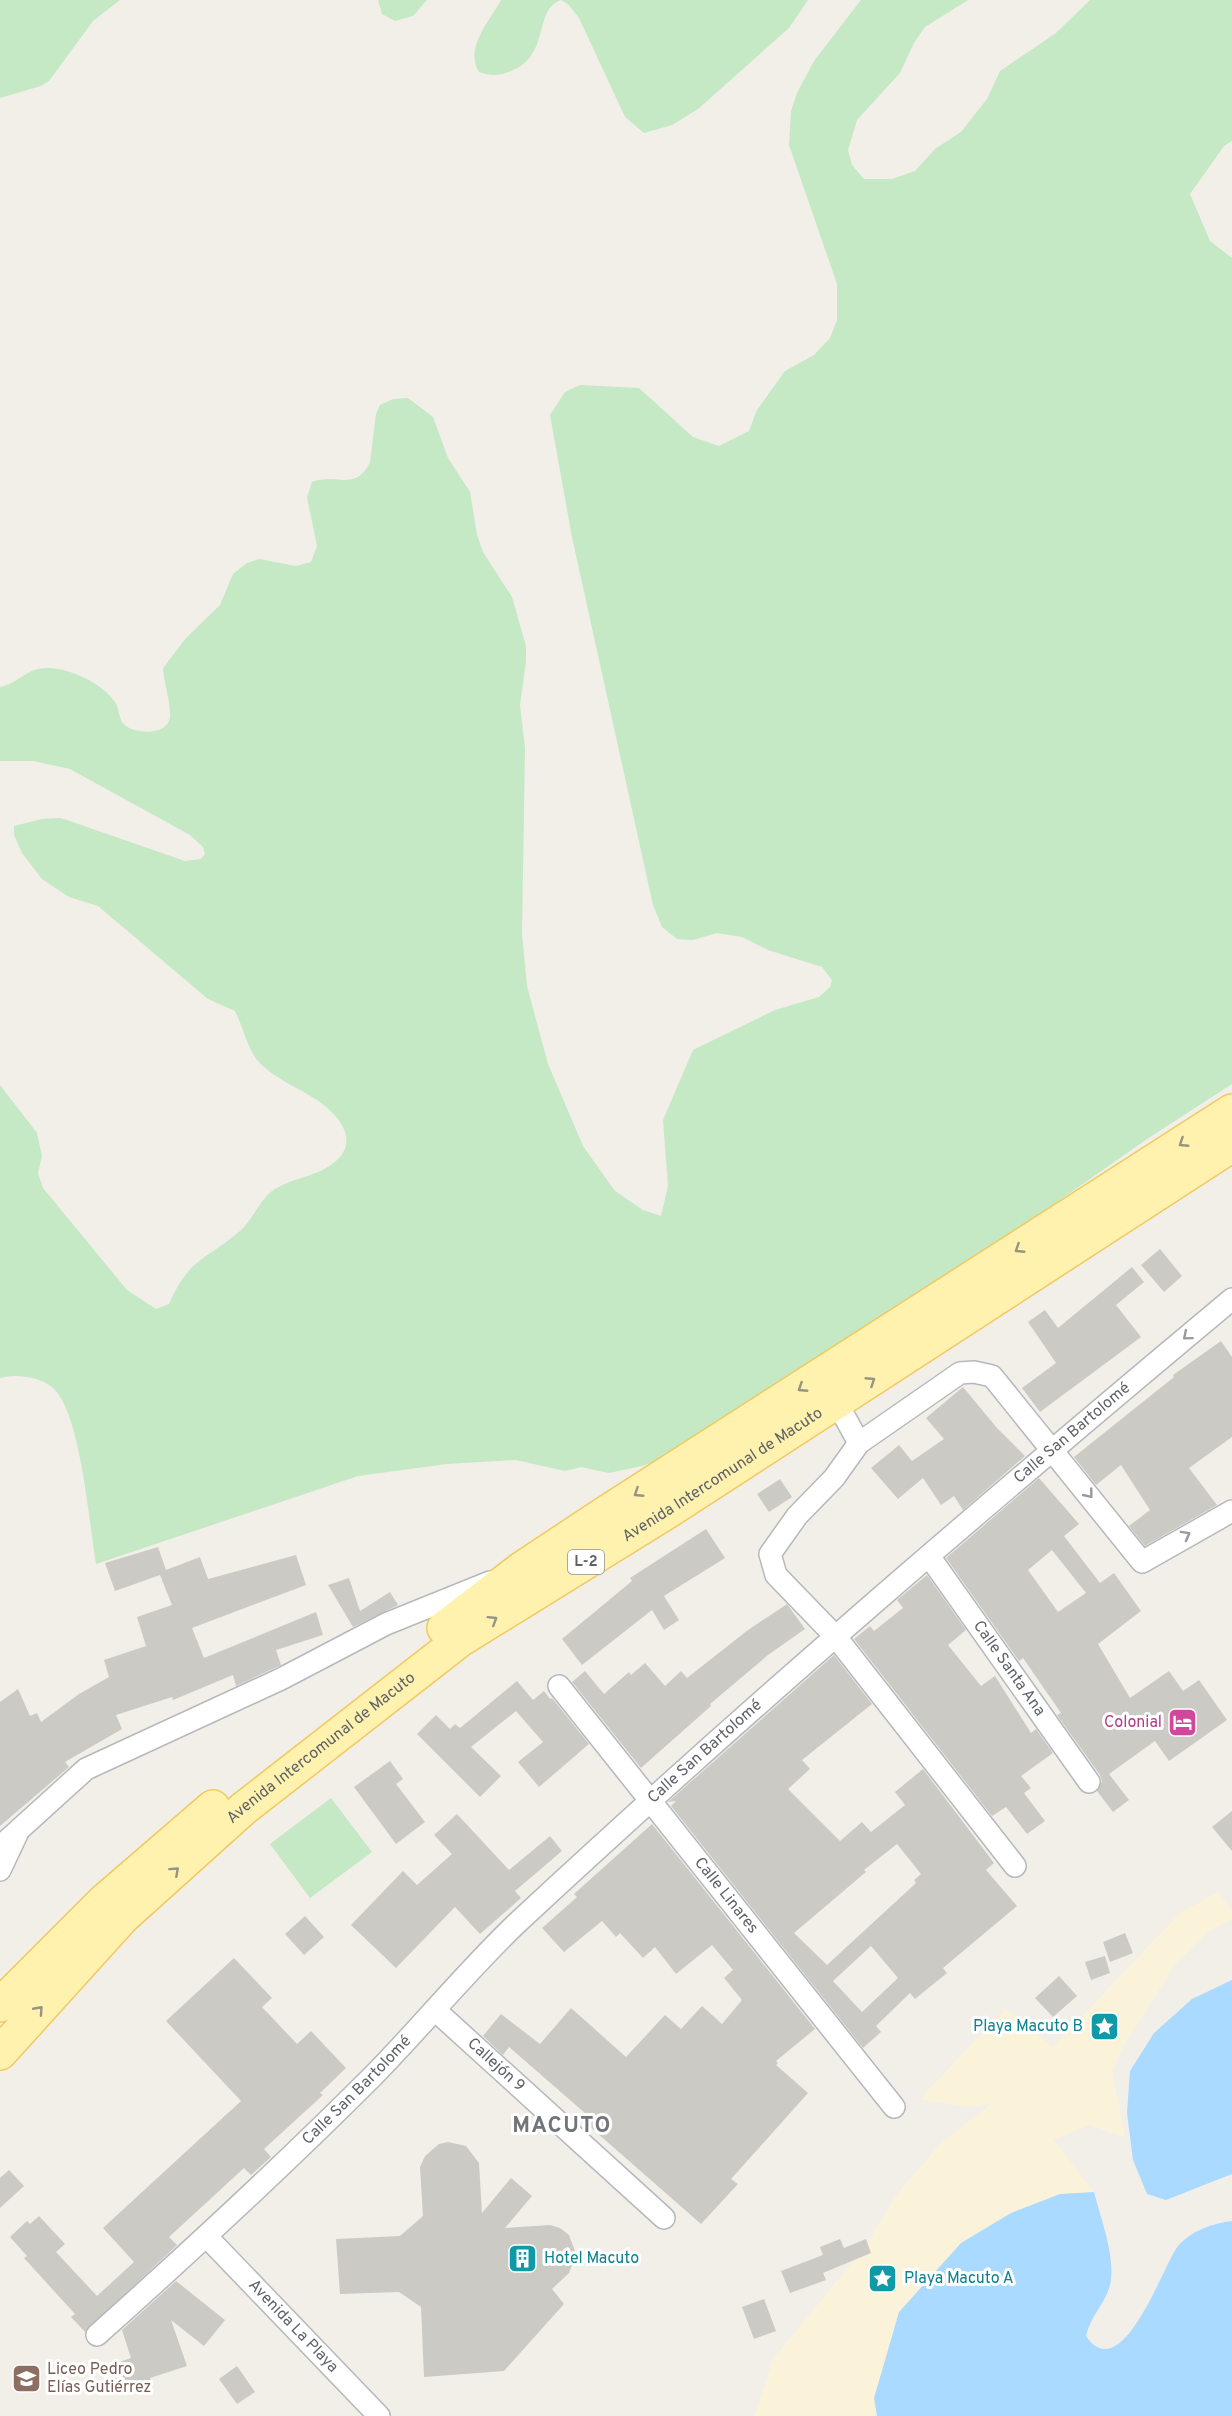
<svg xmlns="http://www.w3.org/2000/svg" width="1232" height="2416" font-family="Overpass,sans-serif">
<rect width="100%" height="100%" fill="#f1efe8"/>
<path fill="#c5e8c5" d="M 0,0 L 120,0 L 93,21 L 49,81 L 41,86 L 0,98 Z
M 378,0 L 427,0 L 413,16 L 395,21 L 382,14 Z
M 501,0 L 808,0 L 789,28 L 698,109 L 672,125 L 644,133 L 625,117 L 579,18 L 569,5 L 561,0 C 533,9 551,56 511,71 C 499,76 491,76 479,72 C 464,49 490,20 501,0 Z
M 861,0 L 968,0 L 925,27 L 914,43 L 900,73 L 857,120 L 848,150 L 852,165 L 864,179 L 892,179 L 915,171 L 935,149 L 961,132 L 987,99 L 1000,71 L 1056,33 L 1090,0 L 1232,0 L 1232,141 L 1224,146 L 1190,194 L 1210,241 L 1232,258 L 1232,1084 L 1147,1139 L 771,1402 L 685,1451 L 642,1466 L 609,1473 L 581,1467 L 565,1471 L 516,1460 L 447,1464 L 358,1476 L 96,1564 C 89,1522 81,1420 56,1391 C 45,1377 16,1373 0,1378 L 0,1085 L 37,1133 L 42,1156 L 38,1173 L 43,1188 L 127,1290 L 156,1309 L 169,1304 C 189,1258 206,1260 240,1231 C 254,1219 260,1198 275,1189 C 296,1176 322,1177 340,1157 C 348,1147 348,1138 343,1127 C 326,1094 282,1088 258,1061 C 247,1048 243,1026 235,1011 L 208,999 L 98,906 L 69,897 L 42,879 L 22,853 L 14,835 L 14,826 L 42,819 L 61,818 L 185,861 L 201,859 L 205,854 L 203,847 L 190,835 L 70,769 L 33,761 L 0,761 L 0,687 C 17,684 27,668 46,668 C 68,667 102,683 115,702 C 120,709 118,721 126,726 C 138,735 171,735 170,714 C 170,699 164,683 163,668 L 186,638 L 220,605 L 233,574 L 247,563 L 259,559 L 296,566 L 311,562 L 317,546 L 307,497 L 312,482 C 337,473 356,492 370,462 L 376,414 L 380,405 L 393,399 L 408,398 L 433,417 L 448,458 L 470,492 L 477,535 L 483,552 L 512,597 L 526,646 L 526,661 L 520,705 L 525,748 L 522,934 L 527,986 L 548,1064 L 583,1146 L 615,1191 L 643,1210 L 661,1216 L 668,1186 L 663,1120 L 693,1050 L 775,1010 L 819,997 L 830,987 L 832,980 L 822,967 L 768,950 L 742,937 L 717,933 L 693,940 L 677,939 L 662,927 L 653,905 L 572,537 L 550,415 L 565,392 L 580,385 L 639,388 L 693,437 L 719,446 L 749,431 L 757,410 L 785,371 L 814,355 L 830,338 L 837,320 L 837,284 L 789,145 L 791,111 L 797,93 L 814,61 Z
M 331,1798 L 372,1852 L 310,1898 L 270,1844 Z"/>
<path fill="#fbf3d9" d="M 1218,1892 L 1232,1911 L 1232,1919 L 1209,1931 L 1177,1962 L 1125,2043 L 1112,2071 L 1125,2137 L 1089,2125 L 1053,2140 L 1094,2192 L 1060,2194 L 1011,2213 L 874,2398 L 877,2416 L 755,2416 L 773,2359 L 865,2247 L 897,2194 L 942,2142 L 993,2103 L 968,2107 L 920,2099 L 1005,2009 L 1053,2047 L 1179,1914 Z"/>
<path fill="#aadaff" d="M 1232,1980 L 1232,2174 L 1166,2200 L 1147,2194 L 1133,2160 L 1127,2113 L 1130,2071 L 1154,2033 L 1192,1999 Z
M 1094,2192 C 1101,2220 1116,2257 1110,2285 C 1106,2302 1090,2317 1086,2336 C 1122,2389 1163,2265 1178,2246 C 1191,2231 1213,2223 1232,2221 L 1232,2416 L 877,2416 L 874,2398 L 899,2312 L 961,2243 L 1011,2213 L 1060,2194 Z"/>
<path fill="#cccac5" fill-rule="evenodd" d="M 1160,1249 L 1182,1276 L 1164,1292 L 1141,1265 Z
M 1132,1267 L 1144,1282 L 1116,1305 L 1141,1337 L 1040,1412 L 1022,1388 L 1056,1363 L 1028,1322 L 1045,1310 L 1058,1328 Z
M 1221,1341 L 1232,1357 L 1232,1437 L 1189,1468 L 1217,1505 L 1145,1546 L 1129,1526 L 1150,1510 L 1121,1465 L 1096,1485 L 1074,1457 L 1174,1377 L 1173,1375 Z
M 963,1387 L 997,1428 L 1025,1456 L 963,1510 L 954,1496 L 941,1505 L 923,1478 L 898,1499 L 871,1468 L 899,1445 L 912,1461 L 944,1439 L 926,1418 Z
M 1039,1478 L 1079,1524 L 1064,1536 L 1100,1583 L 1114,1573 L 1141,1611 L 1098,1644 L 1130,1698 L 1169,1671 L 1183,1691 L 1199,1680 L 1227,1720 L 1169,1761 L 1155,1741 L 1109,1774 L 1129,1800 L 1113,1812 L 1097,1791 L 1102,1781 L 1100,1775 L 1057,1715 L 1061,1713 L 1023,1658 L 1019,1661 L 946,1558 ZM 1052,1550 L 1086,1593 L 1058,1612 L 1028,1570 Z
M 780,1479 L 792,1497 L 769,1512 L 757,1494 Z
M 706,1529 L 725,1558 L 664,1596 L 679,1620 L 664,1630 L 652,1610 L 582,1665 L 562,1639 L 632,1581 L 630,1578 Z
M 158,1547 L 166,1570 L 200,1557 L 208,1579 L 296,1555 L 306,1585 L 192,1628 L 204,1658 L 316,1612 L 323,1635 L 276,1650 L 281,1665 L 236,1686 L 233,1675 L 173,1700 L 172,1697 L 116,1715 L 122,1729 L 65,1762 L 69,1767 L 0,1826 L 0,1702 L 18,1689 L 30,1716 L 37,1713 L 41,1722 L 79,1694 L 109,1677 L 104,1660 L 146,1646 L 137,1617 L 172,1605 L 160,1575 L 115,1591 L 105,1563 Z
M 927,1575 L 966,1630 L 948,1645 L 981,1686 L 995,1676 L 1031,1733 L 1036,1729 L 1053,1753 L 1021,1776 L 1031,1788 L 1024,1793 L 1045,1821 L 1027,1834 L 1006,1807 L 992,1816 L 854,1639 L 870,1626 L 874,1631 L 903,1608 L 897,1600 Z
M 349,1578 L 360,1611 L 390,1592 L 398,1605 L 353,1627 L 328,1585 Z
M 787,1604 L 805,1629 L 768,1655 L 710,1704 L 711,1706 L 641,1768 L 572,1682 L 585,1671 L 604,1694 L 629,1672 L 631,1675 L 645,1663 L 665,1686 L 681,1671 L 687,1678 L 748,1630 Z
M 834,1655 L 872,1704 L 802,1760 L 810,1769 L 788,1789 L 840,1841 L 862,1822 L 871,1832 L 905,1805 L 895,1792 L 923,1769 L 994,1863 L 986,1870 L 1017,1906 L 943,1968 L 947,1973 L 915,1999 L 910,1993 L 876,2026 L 881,2032 L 863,2048 L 671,1806 L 676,1801 L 668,1802 ZM 897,1844 L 921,1874 L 914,1880 L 916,1883 L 827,1965 L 794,1933 L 866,1872 L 864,1870 ZM 871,1946 L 898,1978 L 862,2012 L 833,1981 Z
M 517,1681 L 533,1700 L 544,1691 L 550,1699 L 552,1698 L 589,1744 L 539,1787 L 518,1762 L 543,1742 L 516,1711 L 471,1747 L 501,1776 L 480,1797 L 417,1734 L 436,1715 L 450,1729 L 455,1724 L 460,1728 Z
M 390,1761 L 403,1779 L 396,1784 L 425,1822 L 396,1844 L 354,1787 Z
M 1232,1811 L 1232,1851 L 1212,1827 Z
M 457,1814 L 509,1870 L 550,1836 L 562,1851 L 515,1891 L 521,1898 L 480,1934 L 455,1907 L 396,1968 L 351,1925 L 403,1871 L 417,1885 L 452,1854 L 434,1835 Z
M 652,1824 L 815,2029 L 776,2061 L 778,2063 L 776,2065 L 808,2093 L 731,2179 L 738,2184 L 701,2224 L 580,2118 L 585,2113 L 509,2047 L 503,2055 L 483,2036 L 501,2014 L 540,2044 L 571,2008 L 626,2057 L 665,2015 L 681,2029 L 702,2006 L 722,2024 L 742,2000 L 724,1978 L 733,1970 L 712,1945 L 676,1974 L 655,1947 L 643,1958 L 620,1933 L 616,1937 L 602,1921 L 564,1952 L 542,1928 L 577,1897 L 574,1894 Z
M 305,1916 L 324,1937 L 304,1955 L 285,1934 Z
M 1125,1933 L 1133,1953 L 1110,1962 L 1103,1942 Z
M 1105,1956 L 1110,1973 L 1091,1980 L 1085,1962 Z
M 234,1958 L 272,1998 L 262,2007 L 297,2044 L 311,2031 L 346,2068 L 320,2093 L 323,2095 L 264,2149 L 271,2157 L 251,2175 L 244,2168 L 169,2237 L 177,2245 L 85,2332 L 71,2317 L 75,2314 L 24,2258 L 27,2256 L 10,2237 L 27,2221 L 30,2224 L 39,2216 L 65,2244 L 56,2252 L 97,2296 L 134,2262 L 103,2228 L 241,2101 L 166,2021 Z
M 1059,1976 L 1077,1996 L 1053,2017 L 1035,1998 Z
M 448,2142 L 466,2146 L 479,2163 L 482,2213 L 511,2178 L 532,2196 L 505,2228 L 550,2225 L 560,2228 L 569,2235 L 576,2254 L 569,2273 L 552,2289 L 564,2304 L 504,2371 L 424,2377 L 421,2307 L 399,2292 L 340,2294 L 336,2239 L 400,2236 L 423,2216 L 420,2167 L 425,2156 L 439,2144 Z
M 9,2170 L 24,2186 L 0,2208 L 0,2178 Z
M 840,2239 L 844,2248 L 866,2239 L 871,2253 L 823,2273 L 826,2280 L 790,2293 L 781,2271 L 823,2255 L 820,2247 Z
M 176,2281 L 225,2320 L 204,2346 L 171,2320 L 187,2366 L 150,2378 L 152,2384 L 124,2394 L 114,2364 L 131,2358 L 122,2330 Z
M 764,2299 L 776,2331 L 754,2339 L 742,2307 Z
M 237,2366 L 255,2392 L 237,2404 L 219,2379 Z"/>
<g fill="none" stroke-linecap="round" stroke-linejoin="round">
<defs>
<g id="minor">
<path d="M 837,1403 L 859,1443"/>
<path id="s1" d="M 929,1556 L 1089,1782"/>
<path id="s2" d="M 559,1686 L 894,2107"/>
<path d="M 0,1847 L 86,1769 L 281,1679 L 386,1624 L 490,1582"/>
<path d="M 1015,1866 L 836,1637 L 776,1575 L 770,1554 L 797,1516 L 834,1478 L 859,1443 L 960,1373 L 974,1372 L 992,1376 L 1142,1562 L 1232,1511"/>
<path d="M 0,1870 L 17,1834"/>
<path id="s3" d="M 435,2010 L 664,2218"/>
<path id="s4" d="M 207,2237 L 379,2416"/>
<path id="s5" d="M 97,2335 C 191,2251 284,2165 373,2076 C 422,2026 466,1972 516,1924 C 748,1708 989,1502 1232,1299"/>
</g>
<g id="primary">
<path d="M 444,1628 L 521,1569 L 604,1514 L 1232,1111"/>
<path d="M 0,2005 L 104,1901 L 213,1807"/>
<path id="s6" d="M 0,2053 L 123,1917 L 243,1809 L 460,1640 L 667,1512 L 1232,1145"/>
</g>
</defs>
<use href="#minor" stroke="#b5b8bc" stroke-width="24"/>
<use href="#primary" stroke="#f2c960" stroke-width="36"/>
<use href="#minor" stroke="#fff" stroke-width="21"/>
<use href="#primary" stroke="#fff2af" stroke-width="33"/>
</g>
<defs><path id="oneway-chevron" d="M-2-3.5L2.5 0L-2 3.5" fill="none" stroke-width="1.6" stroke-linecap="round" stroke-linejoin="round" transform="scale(1.5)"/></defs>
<g stroke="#979581">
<use href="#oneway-chevron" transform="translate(1183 1143) rotate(147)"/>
<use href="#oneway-chevron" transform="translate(1019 1249) rotate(147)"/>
<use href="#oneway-chevron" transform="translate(871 1381) rotate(-33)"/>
<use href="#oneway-chevron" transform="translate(802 1388) rotate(147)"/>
<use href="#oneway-chevron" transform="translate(638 1493) rotate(147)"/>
<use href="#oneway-chevron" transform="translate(493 1620) rotate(-32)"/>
<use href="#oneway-chevron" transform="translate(175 1871) rotate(-42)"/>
<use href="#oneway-chevron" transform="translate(39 2010) rotate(-48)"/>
</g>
<g stroke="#979a9d">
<use href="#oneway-chevron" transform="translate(1187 1336) rotate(140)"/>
<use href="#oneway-chevron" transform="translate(1089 1494) rotate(51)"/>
<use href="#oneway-chevron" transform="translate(1186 1535) rotate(-29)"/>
</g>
<defs>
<symbol id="hotel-square" viewBox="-11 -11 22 22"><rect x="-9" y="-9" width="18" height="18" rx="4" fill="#d1479c" stroke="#fff"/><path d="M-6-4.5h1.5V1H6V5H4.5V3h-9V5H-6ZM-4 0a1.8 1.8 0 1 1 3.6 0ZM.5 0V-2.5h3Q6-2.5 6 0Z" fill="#fff"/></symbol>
<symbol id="sight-square" viewBox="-11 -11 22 22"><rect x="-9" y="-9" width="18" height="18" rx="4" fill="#0f9aa8" stroke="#fff"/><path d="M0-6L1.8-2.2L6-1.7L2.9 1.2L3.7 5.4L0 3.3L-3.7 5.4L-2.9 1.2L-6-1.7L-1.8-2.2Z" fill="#fff"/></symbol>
<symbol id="building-square" viewBox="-11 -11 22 22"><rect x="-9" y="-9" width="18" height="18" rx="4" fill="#0f9aa8" stroke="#fff"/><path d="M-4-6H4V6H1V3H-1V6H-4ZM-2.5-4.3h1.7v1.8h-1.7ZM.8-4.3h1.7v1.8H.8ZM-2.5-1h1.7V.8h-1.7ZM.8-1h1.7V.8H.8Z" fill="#fff"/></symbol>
<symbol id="school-square" viewBox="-11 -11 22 22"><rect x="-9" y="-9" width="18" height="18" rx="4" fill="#8d6e63" stroke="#fff"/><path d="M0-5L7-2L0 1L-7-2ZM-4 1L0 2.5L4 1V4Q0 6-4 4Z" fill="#fff"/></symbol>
</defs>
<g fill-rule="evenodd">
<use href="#hotel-square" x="1166" y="1706" width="33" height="33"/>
<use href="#sight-square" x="1088" y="2010" width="33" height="33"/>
<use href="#building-square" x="506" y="2242" width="33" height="33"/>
<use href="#sight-square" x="866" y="2262" width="33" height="33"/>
<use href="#school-square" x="10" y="2362" width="33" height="33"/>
</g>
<g text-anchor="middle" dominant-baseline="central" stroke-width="6" stroke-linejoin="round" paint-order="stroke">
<rect fill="#fff" stroke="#8f9295" stroke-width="1.5" x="568" y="1550" width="36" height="24" rx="4.5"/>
<g font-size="15" font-weight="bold" fill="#5f6368">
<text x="586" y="1562">L-2</text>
</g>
<g font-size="16" fill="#5f6368" stroke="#fff">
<text stroke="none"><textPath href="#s5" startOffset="1329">Calle San Bartolomé</textPath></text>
<text stroke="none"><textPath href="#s6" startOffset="930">Avenida Intercomunal de Macuto</textPath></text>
<text stroke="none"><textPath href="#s1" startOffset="138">Calle Santa Ana</textPath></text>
<text stroke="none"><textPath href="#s6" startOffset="444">Avenida Intercomunal de Macuto</textPath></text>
<text stroke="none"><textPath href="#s5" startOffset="843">Calle San Bartolomé</textPath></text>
<text stroke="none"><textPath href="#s2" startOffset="268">Calle Linares</textPath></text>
<text stroke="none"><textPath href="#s3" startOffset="82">Callejón 9</textPath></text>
<text stroke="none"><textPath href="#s5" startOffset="357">Calle San Bartolomé</textPath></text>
<text stroke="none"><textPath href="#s4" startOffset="124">Avenida La Playa</textPath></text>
</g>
<g font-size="16" fill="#b23c85" stroke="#fff" text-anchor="end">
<text x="1162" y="1723">Colonial</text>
</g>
<g font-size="16" fill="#0d838f" stroke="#fff" text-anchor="start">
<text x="1083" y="2027" text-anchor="end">Playa Macuto B</text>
<text x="544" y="2259">Hotel Macuto</text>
<text x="904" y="2279">Playa Macuto A</text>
</g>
<g font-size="16" fill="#785e54" stroke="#fff" text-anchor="start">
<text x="47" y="2370">Liceo Pedro<tspan x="47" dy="18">Elías Gutiérrez</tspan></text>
</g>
<g font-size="22" font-weight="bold" letter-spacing="1.5" fill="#70757a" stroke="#fff">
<text x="562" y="2126">MACUTO</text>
</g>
</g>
</svg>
